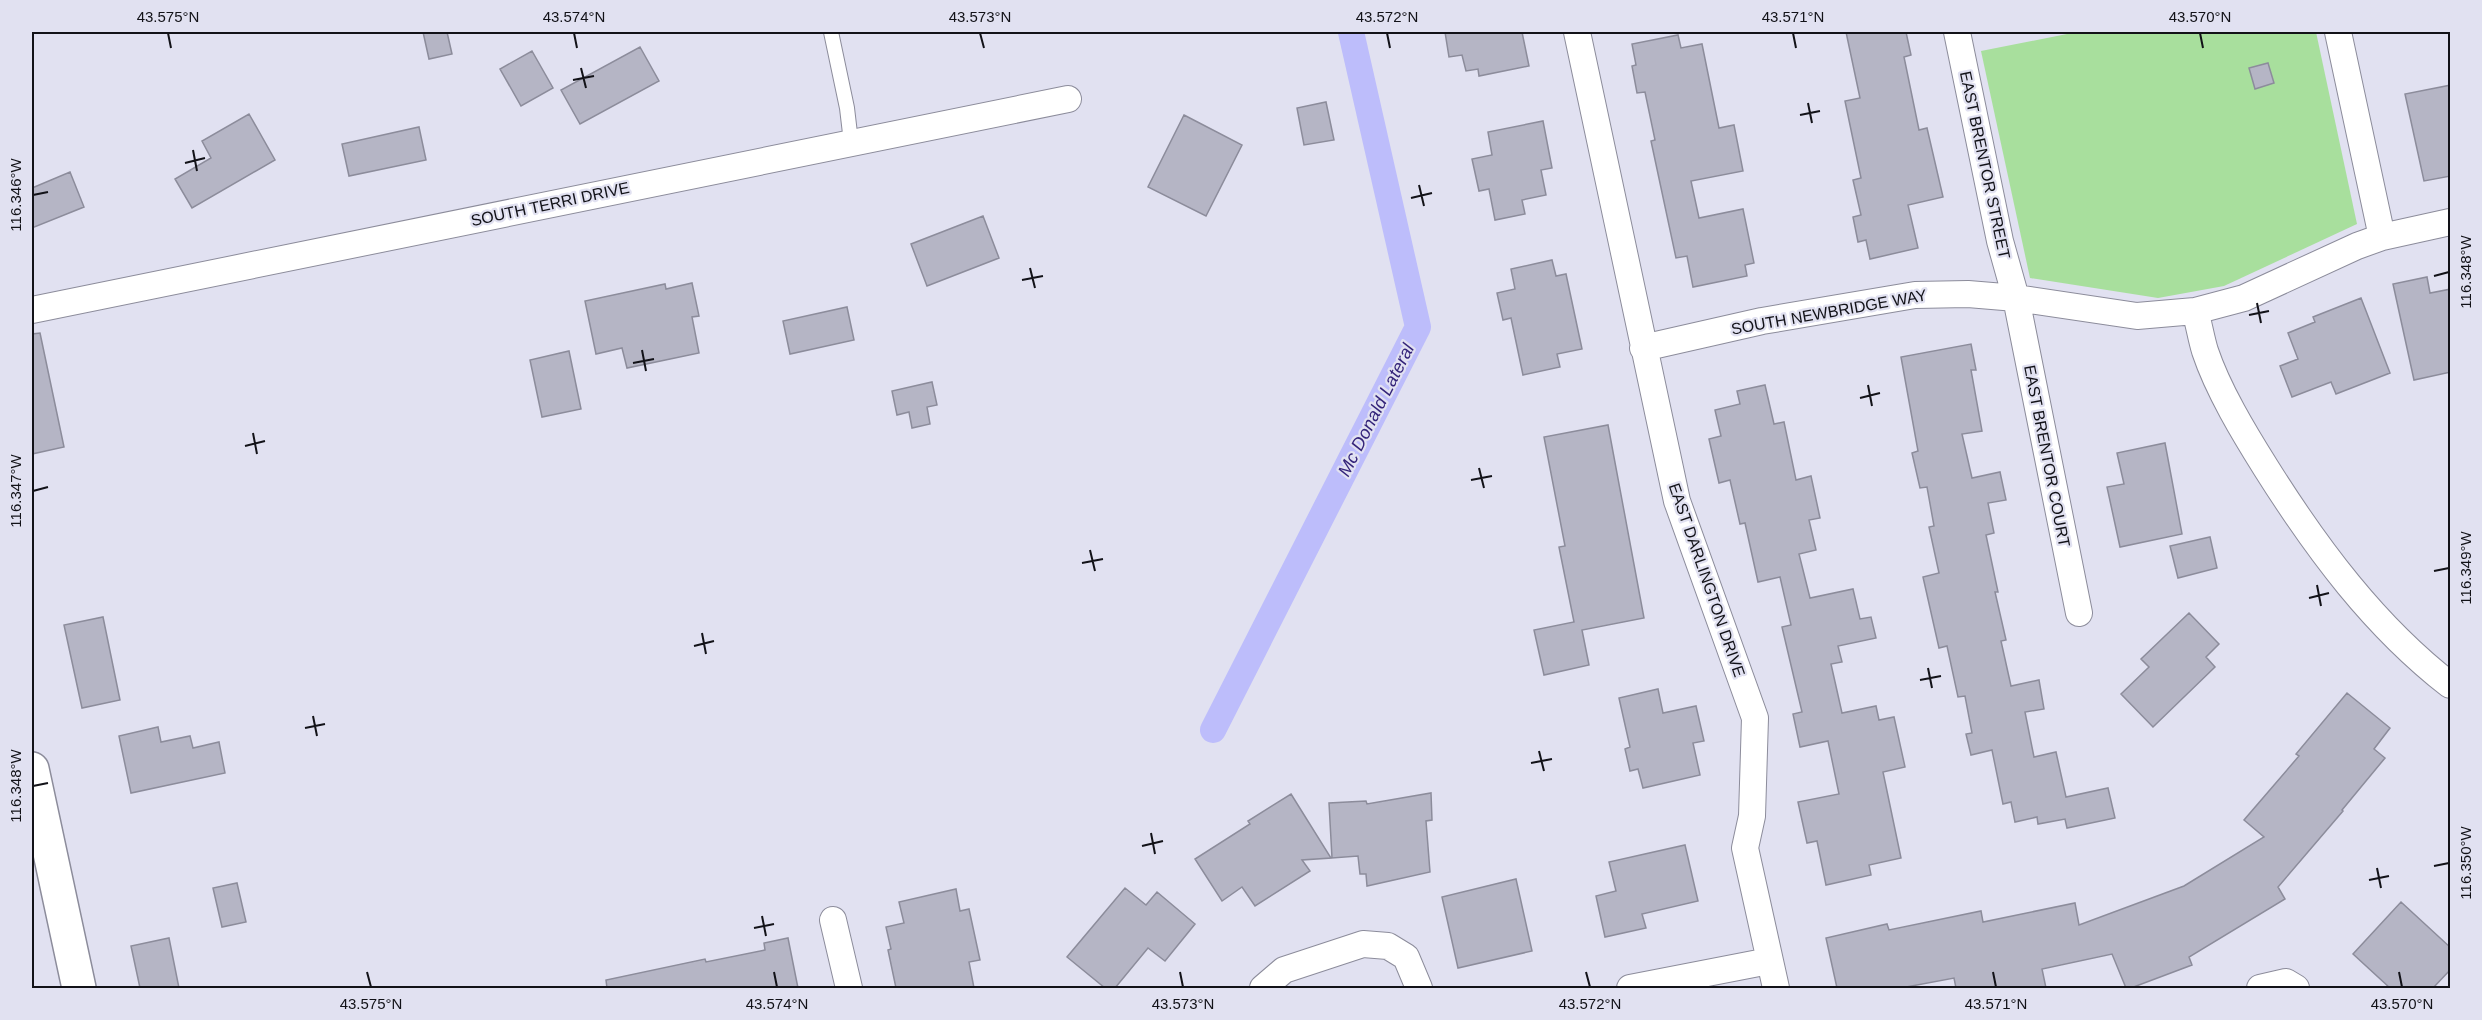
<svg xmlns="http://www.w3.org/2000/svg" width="2482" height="1020" font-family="Helvetica,sans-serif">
<rect width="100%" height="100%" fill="#e1e1f1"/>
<path fill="#a8df9d" d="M 2077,32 L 2316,32 L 2357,224 L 2224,286 L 2158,298 L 2030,278 L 1981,51 Z"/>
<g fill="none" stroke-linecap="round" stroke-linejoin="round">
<path stroke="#bdbdfb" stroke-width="26" d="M 1213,730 L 1418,327 L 1351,32"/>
</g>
<path fill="#b5b5c5" stroke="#8c8c9b" stroke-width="1.5" d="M 423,32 L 447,32 L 452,54 L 429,59 Z
M 1445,32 L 1522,32 L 1529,66 L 1479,76 L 1478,69 L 1466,71 L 1462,55 L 1449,57 Z
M 1846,32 L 1906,32 L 1911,55 L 1904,57 L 1919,130 L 1927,128 L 1943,197 L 1908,205 L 1918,248 L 1870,259 L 1866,240 L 1858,242 L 1853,217 L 1861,215 L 1853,180 L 1861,178 L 1845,101 L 1860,98 Z
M 1678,35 L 1681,48 L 1702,44 L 1719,128 L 1734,125 L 1743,171 L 1691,181 L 1699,218 L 1743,209 L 1754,263 L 1745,265 L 1747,276 L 1693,287 L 1687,256 L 1676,258 L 1651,141 L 1655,140 L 1645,92 L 1637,93 L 1632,66 L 1636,65 L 1632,44 Z
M 640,47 L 659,81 L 580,124 L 561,90 Z
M 532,51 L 553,88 L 521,106 L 500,69 Z
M 2268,63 L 2274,83 L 2255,89 L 2249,68 Z
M 2451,85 L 2451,176 L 2424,181 L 2405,94 Z
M 1326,102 L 1334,140 L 1304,145 L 1297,108 Z
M 249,114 L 275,160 L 192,208 L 175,179 L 211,158 L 202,141 Z
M 1184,115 L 1242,145 L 1206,216 L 1148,187 Z
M 1543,121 L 1552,168 L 1541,170 L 1546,195 L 1522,200 L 1525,214 L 1495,220 L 1489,189 L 1479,191 L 1472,159 L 1492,155 L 1488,132 Z
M 419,127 L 426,160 L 349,176 L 342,144 Z
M 70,172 L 84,207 L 32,228 L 32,188 Z
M 983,216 L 999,258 L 927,286 L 911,244 Z
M 1552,260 L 1556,276 L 1566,274 L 1582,349 L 1557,354 L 1560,367 L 1523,375 L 1511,318 L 1503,320 L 1497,293 L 1515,289 L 1511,269 Z
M 2427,277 L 2430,293 L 2451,289 L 2451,372 L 2414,380 L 2393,284 Z
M 692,283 L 699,316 L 692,317 L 699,353 L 627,368 L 622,348 L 596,354 L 585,301 L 665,284 L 666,289 Z
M 2361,298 L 2390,373 L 2336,394 L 2331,382 L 2292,397 L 2280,366 L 2298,359 L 2288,333 L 2315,322 L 2313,317 Z
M 847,307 L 854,340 L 790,354 L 783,321 Z
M 40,333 L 64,447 L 32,454 L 32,334 Z
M 1971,344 L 1976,370 L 1971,370 L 1982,431 L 1962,434 L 1972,478 L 2000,472 L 2006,500 L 1988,503 L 1994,533 L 1986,535 L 1998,592 L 1995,592 L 2006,640 L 2001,641 L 2011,686 L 2039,680 L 2044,709 L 2025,712 L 2034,757 L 2056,752 L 2066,797 L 2108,788 L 2115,818 L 2067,828 L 2065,819 L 2038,824 L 2037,817 L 2015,822 L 2011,802 L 2003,804 L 1992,750 L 1971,755 L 1966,734 L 1972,733 L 1965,696 L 1958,697 L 1947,646 L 1939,648 L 1923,577 L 1939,573 L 1929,527 L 1934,526 L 1927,487 L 1920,488 L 1912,453 L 1918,451 L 1901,357 Z
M 569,351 L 581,409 L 542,417 L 530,360 Z
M 932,382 L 937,405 L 927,407 L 930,424 L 912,428 L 909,412 L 897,415 L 892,391 Z
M 1765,385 L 1774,424 L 1784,422 L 1796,480 L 1811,476 L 1820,518 L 1809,520 L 1816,550 L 1799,554 L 1810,598 L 1853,589 L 1860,619 L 1871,617 L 1876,638 L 1838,646 L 1842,662 L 1831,664 L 1842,713 L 1876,706 L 1879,720 L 1894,717 L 1905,767 L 1883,772 L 1901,858 L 1869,865 L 1871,875 L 1826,885 L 1817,841 L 1807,843 L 1798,802 L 1839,794 L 1828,741 L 1800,747 L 1793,714 L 1802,712 L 1782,627 L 1791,625 L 1780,577 L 1758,582 L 1745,523 L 1740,524 L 1730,480 L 1719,483 L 1709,439 L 1721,436 L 1715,410 L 1740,404 L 1737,391 Z
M 1608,425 L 1644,618 L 1582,630 L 1589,665 L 1544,675 L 1534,630 L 1574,622 L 1559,547 L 1565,546 L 1544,437 Z
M 2165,443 L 2182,534 L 2120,547 L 2107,487 L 2124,484 L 2117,453 Z
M 2210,537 L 2217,568 L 2178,578 L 2170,546 Z
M 2189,613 L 2219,644 L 2206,657 L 2215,667 L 2153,727 L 2121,694 L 2149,667 L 2141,659 Z
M 103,617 L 120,700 L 82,708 L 64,625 Z
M 1658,689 L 1663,713 L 1696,706 L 1704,741 L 1693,743 L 1700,775 L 1643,788 L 1638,769 L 1630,771 L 1625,749 L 1630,747 L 1619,698 Z
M 2347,693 L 2390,728 L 2374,749 L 2385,758 L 2342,810 L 2343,811 L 2278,887 L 2285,899 L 2189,957 L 2192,965 L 2131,988 L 2126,988 L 2112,954 L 2042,969 L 2046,988 L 1956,988 L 1954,978 L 1901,988 L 1837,988 L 1826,938 L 1887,924 L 1889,930 L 1981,911 L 1983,922 L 2075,903 L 2079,925 L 2184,886 L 2264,837 L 2244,820 L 2299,756 L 2296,754 Z
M 158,727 L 161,742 L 190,736 L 193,748 L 219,742 L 225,773 L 131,793 L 119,736 Z
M 1431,793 L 1432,820 L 1426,821 L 1430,872 L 1367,886 L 1366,874 L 1360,874 L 1358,856 L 1332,858 L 1329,803 L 1366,801 L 1367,804 Z
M 1291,794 L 1331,858 L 1302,860 L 1310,871 L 1255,906 L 1242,887 L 1222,901 L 1195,859 L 1250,824 L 1248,821 Z
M 1685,845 L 1698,901 L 1642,914 L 1646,928 L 1605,937 L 1596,896 L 1616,891 L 1609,862 Z
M 1516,879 L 1532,951 L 1458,968 L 1442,897 Z
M 237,883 L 246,922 L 222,927 L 213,888 Z
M 1125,888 L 1146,905 L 1157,892 L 1195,924 L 1165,961 L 1148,948 L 1115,988 L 1105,988 L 1067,957 Z
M 956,889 L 960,911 L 969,909 L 980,960 L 969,962 L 974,988 L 896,988 L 888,950 L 891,949 L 886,927 L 904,923 L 899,902 Z
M 2401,902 L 2451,948 L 2451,969 L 2433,988 L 2390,988 L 2353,954 Z
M 169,938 L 179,988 L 140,988 L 131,946 Z
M 788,938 L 798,988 L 607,988 L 606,980 L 705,959 L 706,962 L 765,950 L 764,943 Z"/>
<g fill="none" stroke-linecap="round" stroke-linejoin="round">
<defs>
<path id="lane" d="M 831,32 L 847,108 L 851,142"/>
<path id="street" d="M 1577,32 L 1677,501 L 1755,718 L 1752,816 L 1745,848 L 1776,988
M 1957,32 L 2000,241 L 2016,298 L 2079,613
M 2338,32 L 2382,237
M 32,310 L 1068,99
M 2195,311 C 2199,324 2201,338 2205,351 C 2218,390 2244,433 2266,468 C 2317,549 2374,626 2450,685
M 1643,348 L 1762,321 L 1915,295 L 1968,294 L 2016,298 L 2137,316 L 2195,311 L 2244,298 L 2357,246 L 2382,237 L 2450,222
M 833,920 L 849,988
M 1263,988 L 1284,970 L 1363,944 L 1388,946 L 1406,957 L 1419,988
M 1630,988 L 1769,961
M 2260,988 L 2286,982 L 2296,988"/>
<path id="secondary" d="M 32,769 L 79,988"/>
</defs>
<use href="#lane" stroke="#8c8c9b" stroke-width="16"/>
<use href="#street" stroke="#8c8c9b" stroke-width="28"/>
<use href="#secondary" stroke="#8c8c9b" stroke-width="36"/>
<use href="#lane" stroke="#fff" stroke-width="14"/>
<use href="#street" stroke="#fff" stroke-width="26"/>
<use href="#secondary" stroke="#fff" stroke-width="33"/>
</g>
<path fill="none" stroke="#121218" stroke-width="2" d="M 168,33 L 171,48M 574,33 L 577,48M 980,33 L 984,48M 1387,33 L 1390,48M 1793,33 L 1796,48M 2200,33 L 2203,48M 581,68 L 586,88M 573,80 L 594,76M 1808,103 L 1812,123M 1800,115 L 1820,111M 193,150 L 197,171M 185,163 L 205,158M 1419,185 L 1424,206M 33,195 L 48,192M 1411,198 L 1432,193M 1030,268 L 1035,288M 2434,276 L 2449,272M 1022,280 L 1043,276M 2257,303 L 2261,323M 2249,315 L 2269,311M 642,350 L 646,371M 633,363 L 654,359M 1868,385 L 1872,406M 1860,398 L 1880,393M 253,433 L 257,454M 245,446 L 265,441M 1479,468 L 1484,488M 1471,480 L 1492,476M 33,491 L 48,487M 1090,550 L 1095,571M 1082,563 L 1103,559M 2434,571 L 2449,568M 2317,585 L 2321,606M 2309,598 L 2329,593M 702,633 L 706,654M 694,646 L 714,641M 1928,668 L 1932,688M 1920,680 L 1941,676M 313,716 L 317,736M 305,728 L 325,724M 1539,751 L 1544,771M 1531,763 L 1552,759M 33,786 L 48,783M 1151,833 L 1155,854M 1142,846 L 1163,841M 2434,866 L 2449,863M 2377,868 L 2381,888M 2369,880 L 2389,876M 762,916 L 766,936M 754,928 L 774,924M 367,972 L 371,987M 774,972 L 777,987M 1180,972 L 1183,987M 1586,972 L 1590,987M 1993,972 L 1996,987M 2399,972 L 2402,987"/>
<g text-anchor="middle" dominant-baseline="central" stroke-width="4.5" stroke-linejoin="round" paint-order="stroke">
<g font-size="16" fill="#121218" stroke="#e1e1f1">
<text transform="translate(1985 165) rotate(78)">EAST BRENTOR STREET</text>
<text transform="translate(550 204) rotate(-12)">SOUTH TERRI DRIVE</text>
<text transform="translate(1829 312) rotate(-10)">SOUTH NEWBRIDGE WAY</text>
<text transform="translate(2047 456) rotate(79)">EAST BRENTOR COURT</text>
<text transform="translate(1707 580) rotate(71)">EAST DARLINGTON DRIVE</text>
</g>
<g font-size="18" font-style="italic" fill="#34247a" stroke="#e1e1f1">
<text transform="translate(1376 410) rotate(-63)">Mc Donald Lateral</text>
</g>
</g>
<rect width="2482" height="1020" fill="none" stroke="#e1e1f1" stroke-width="66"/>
<rect x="33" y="33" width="2416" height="954" fill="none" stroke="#121218" stroke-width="2"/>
<g font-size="15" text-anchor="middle" fill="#121218">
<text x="168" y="22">43.575°N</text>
<text x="574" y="22">43.574°N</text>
<text x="980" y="22">43.573°N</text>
<text x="1387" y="22">43.572°N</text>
<text x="1793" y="22">43.571°N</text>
<text x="2200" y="22">43.570°N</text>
<text transform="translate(16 195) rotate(-90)" y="5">116.346°W</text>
<text transform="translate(2466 272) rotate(-90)" y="5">116.348°W</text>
<text transform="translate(16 491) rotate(-90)" y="5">116.347°W</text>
<text transform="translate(2466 568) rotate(-90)" y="5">116.349°W</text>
<text transform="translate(16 786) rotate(-90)" y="5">116.348°W</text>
<text transform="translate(2466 863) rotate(-90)" y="5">116.350°W</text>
<text x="371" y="1009">43.575°N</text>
<text x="777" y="1009">43.574°N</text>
<text x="1183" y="1009">43.573°N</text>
<text x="1590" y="1009">43.572°N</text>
<text x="1996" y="1009">43.571°N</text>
<text x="2402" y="1009">43.570°N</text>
</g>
</svg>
